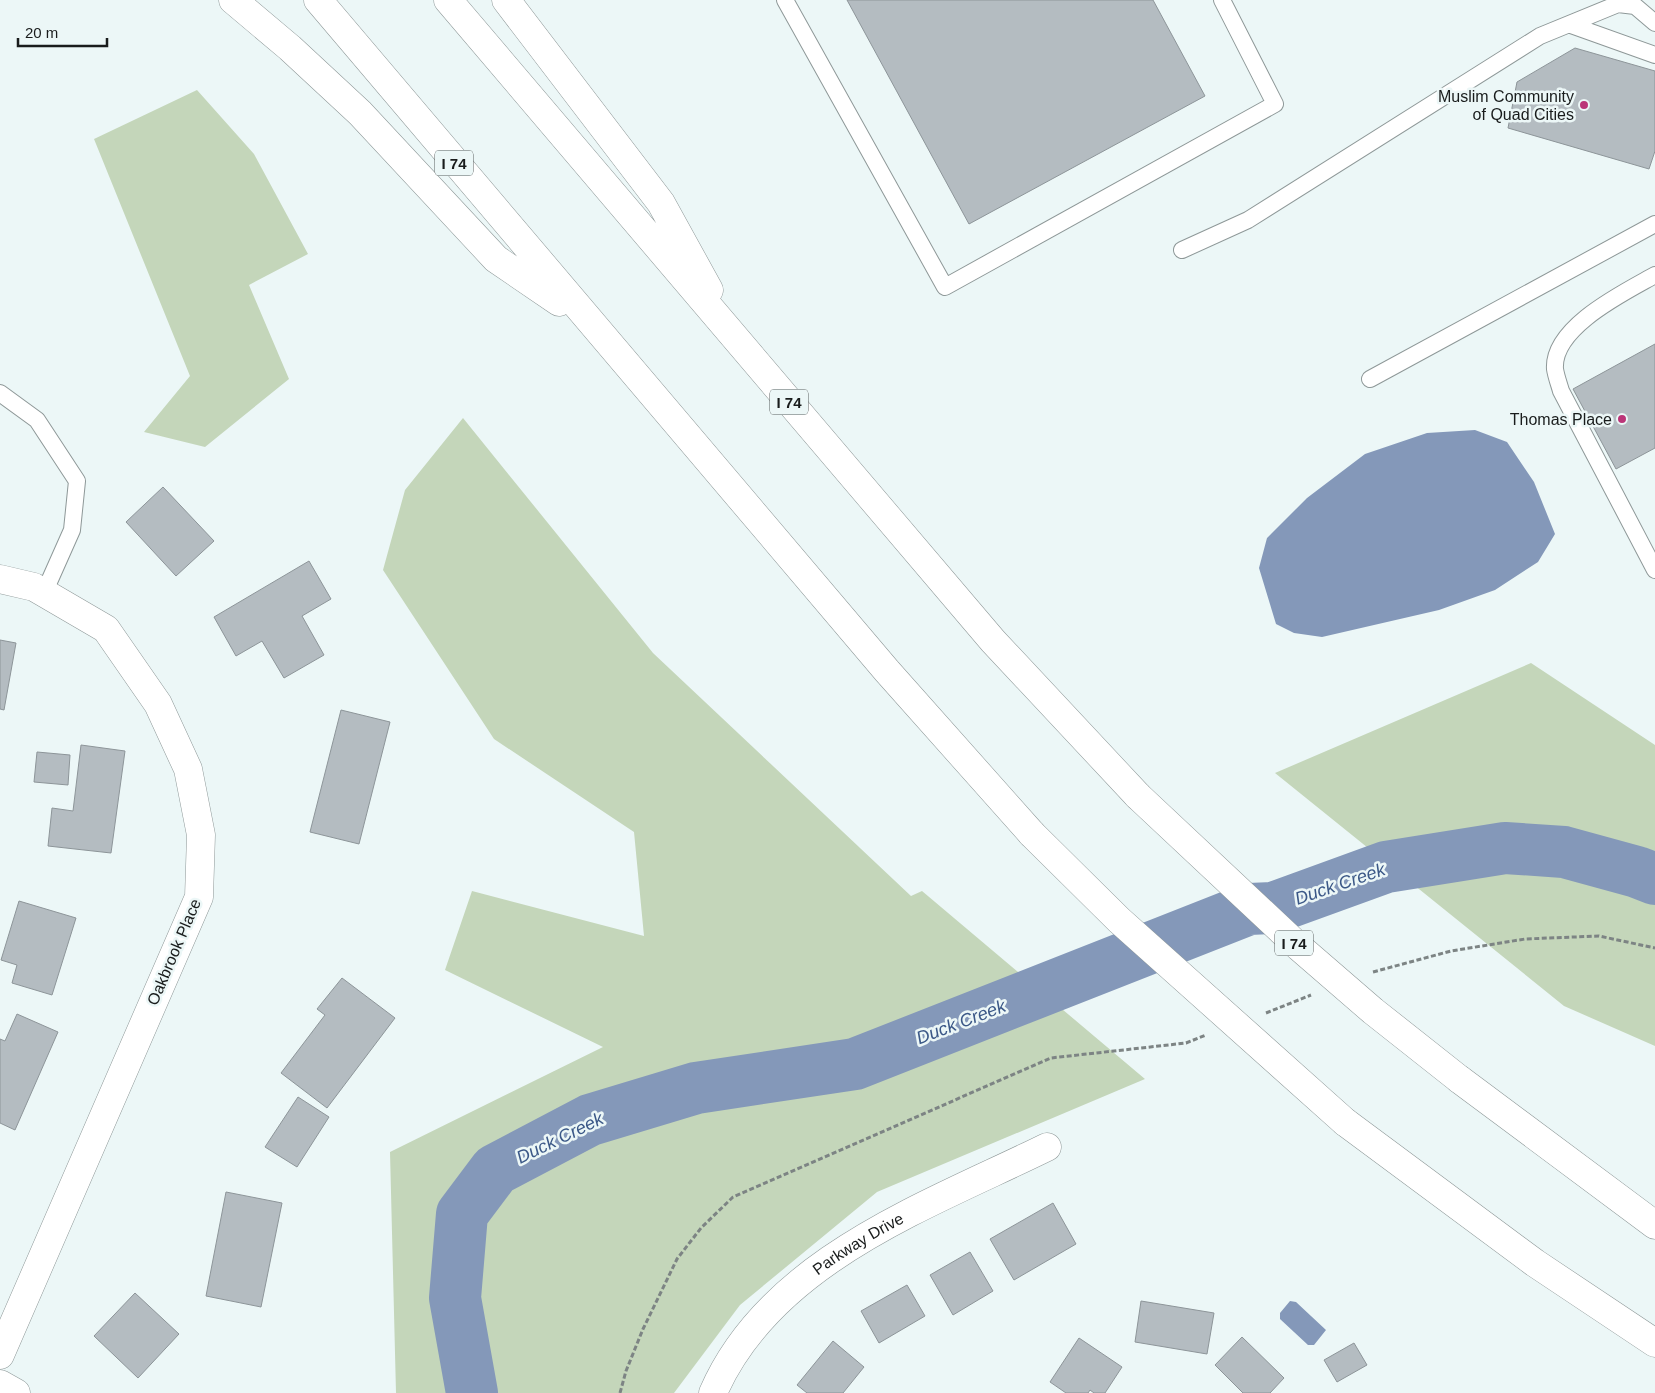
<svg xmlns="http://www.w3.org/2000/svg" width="1655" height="1393" font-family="Arial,sans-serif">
<rect width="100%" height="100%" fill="#ecf7f7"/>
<path fill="#c4d6ba" d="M 197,90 L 254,154 L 308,254 L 249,285 L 289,379 L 205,447 L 144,432 L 190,376 L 94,139 Z
M 463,418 L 653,653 L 911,896 L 922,891 L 1145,1079 L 877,1192 L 740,1305 L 674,1393 L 396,1393 L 390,1152 L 603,1047 L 445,970 L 472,891 L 644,936 L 634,832 L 494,739 L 383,570 L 405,490 Z
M 1531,663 L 1655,745 L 1655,1046 L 1564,1006 L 1275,773 Z"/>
<path fill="#8498b9" d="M 1475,430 L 1507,442 L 1534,482 L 1555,534 L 1538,562 L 1495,590 L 1439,610 L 1322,637 L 1294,633 L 1276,624 L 1259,568 L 1267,538 L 1307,498 L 1365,454 L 1427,433 Z
M 1290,1301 L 1296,1302 L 1326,1330 L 1314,1345 L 1308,1345 L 1280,1319 L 1280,1313 Z"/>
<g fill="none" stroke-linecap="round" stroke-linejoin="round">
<path stroke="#8498b9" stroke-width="52" d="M 472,1393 L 455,1298 L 462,1214 L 495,1170 L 590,1120 L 696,1088 L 855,1064 L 1249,909 L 1273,908 L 1386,867 L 1505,848 L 1564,852 L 1637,872 L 1655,879"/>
</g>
<path fill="#b4bcc1" stroke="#8d9599" d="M 847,0 L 1153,0 L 1205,96 L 969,224 Z
M 1575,48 L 1655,71 L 1655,151 L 1649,169 L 1508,128 L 1517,82 Z
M 1655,344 L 1655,448 L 1616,469 L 1573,389 Z
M 163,487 L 214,541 L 176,576 L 126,522 Z
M 309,561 L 331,599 L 302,616 L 324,655 L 284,678 L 262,641 L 236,656 L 214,617 Z
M 0,640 L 16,643 L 4,710 L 0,709 Z
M 341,710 L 390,722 L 359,844 L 310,832 Z
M 81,745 L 125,751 L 111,853 L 48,846 L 52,808 L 73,811 Z
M 37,752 L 70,755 L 68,785 L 34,782 Z
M 19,901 L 76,918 L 52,995 L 12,983 L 17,965 L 1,960 Z
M 342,978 L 395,1018 L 327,1108 L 281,1073 L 325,1015 L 317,1009 Z
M 17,1014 L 58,1032 L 15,1130 L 0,1123 L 0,1039 L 5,1041 Z
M 298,1097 L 329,1117 L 297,1167 L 265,1147 Z
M 226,1192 L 282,1203 L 261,1307 L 206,1296 Z
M 1053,1203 L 1076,1244 L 1014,1280 L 990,1239 Z
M 970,1252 L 993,1291 L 953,1315 L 930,1275 Z
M 907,1285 L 925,1316 L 879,1343 L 861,1311 Z
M 135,1293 L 179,1334 L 138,1378 L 94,1336 Z
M 1141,1301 L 1214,1313 L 1207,1354 L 1135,1342 Z
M 1242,1337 L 1284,1378 L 1270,1393 L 1243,1393 L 1215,1365 Z
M 1079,1338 L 1122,1367 L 1105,1393 L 1094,1393 L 1090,1390 L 1088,1393 L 1066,1393 L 1050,1382 Z
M 833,1341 L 864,1367 L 843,1393 L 807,1393 L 797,1385 Z
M 1354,1343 L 1367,1365 L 1337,1382 L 1324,1360 Z"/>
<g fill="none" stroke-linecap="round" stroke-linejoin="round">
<defs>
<path id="lane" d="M 785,0 L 945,287 L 1275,104 L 1222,0
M 1571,25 L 1655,55
M 1182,250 L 1248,220 L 1540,36 L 1618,4 L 1635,6 L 1655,23
M 1655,275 C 1625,292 1552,327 1555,369 C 1556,376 1559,384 1561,391 L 1655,570
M 1370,379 L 1655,224
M 0,393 L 37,420 L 77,481 L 72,530 L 44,593"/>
<g id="street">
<path d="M 0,579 L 34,587 L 106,629 L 158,704 L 188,769 L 201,835 L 199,897 L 0,1355"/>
<path d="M 0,1384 L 16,1393"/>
<path id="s1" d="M 713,1393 C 770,1261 927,1206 1047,1147"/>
</g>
<path id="highway" d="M 233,0 L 290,48 L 360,113 L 496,259 L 559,302
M 318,0 L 887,671 L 1032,834
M 448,0 L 993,641 L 1138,796
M 506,0 L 661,203 L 709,290
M 1459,1079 L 1655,1225
M 1345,1122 L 1535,1263 L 1655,1343"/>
</defs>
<use href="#lane" stroke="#8e9898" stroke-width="18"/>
<use href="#street" stroke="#8e9898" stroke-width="29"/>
<use href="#highway" stroke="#8e9898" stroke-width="29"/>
<path stroke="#7d8484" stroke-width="3" stroke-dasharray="5 2.5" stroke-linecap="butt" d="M 1373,972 L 1451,951 L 1525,939 L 1599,936 L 1655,948
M 1266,1013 L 1311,995
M 620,1393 L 626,1371 L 643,1329 L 677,1259 L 701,1228 L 733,1197 L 1051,1058 L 1186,1043 L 1206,1035"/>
<use href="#lane" stroke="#fff" stroke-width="16"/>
<use href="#street" stroke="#fff" stroke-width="28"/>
<use href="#highway" stroke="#fff" stroke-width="28"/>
<defs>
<path id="highway-bridge" d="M 1138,796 L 1299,947 L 1373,1011 L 1459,1079
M 1032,834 L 1119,920 L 1345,1122"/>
</defs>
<use href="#highway-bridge" stroke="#8e9898" stroke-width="29" stroke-linecap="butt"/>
<use href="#highway-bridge" stroke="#fff" stroke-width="28"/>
</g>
<g fill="#bb3578" stroke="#ecf7f7" stroke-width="2">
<circle cx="1584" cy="105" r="5"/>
<circle cx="1622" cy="419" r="5"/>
</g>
<g text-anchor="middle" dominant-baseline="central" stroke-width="5" stroke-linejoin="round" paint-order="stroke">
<g fill="#ecf7f7" stroke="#585e5e" stroke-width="1">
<rect x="435" y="150.5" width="38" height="25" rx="4"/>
<rect x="770" y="389.5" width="38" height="25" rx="4"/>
<rect x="1275" y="930.5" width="38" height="25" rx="4"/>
</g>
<g font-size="15" font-weight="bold" fill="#191c1c">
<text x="454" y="163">I 74</text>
<text x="789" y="402">I 74</text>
<text x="1294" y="943">I 74</text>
</g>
<g font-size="16" fill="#191c1c" stroke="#ecf7f7" text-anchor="end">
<text x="1574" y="96">Muslim Community<tspan x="1574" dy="18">of Quad Cities</tspan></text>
<text x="1612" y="419">Thomas Place</text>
</g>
<g font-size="16" fill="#191c1c" stroke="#ecf7f7">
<text transform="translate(174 952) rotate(-67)">Oakbrook Place</text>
<text stroke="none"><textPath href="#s1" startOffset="212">Parkway Drive</textPath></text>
</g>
<g font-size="18" font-style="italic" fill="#3b5887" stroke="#ecf7f7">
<text transform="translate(1340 884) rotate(-19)">Duck Creek</text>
<text transform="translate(961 1022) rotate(-21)">Duck Creek</text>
<text transform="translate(560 1138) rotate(-26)">Duck Creek</text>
</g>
</g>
<path d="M18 38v8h89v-8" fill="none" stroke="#191c1c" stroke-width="2.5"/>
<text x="25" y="38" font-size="15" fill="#191c1c" stroke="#ecf7f7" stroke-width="4" paint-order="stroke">20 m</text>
</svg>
